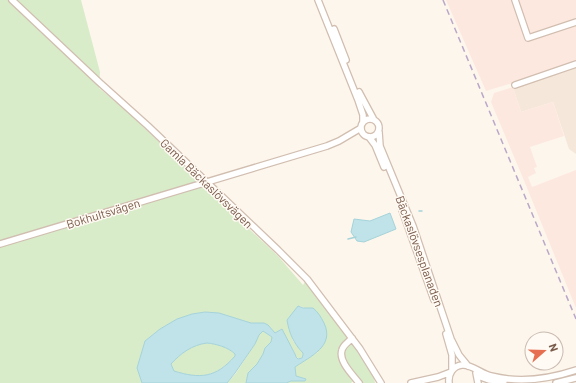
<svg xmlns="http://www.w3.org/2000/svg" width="576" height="383" font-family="Barlow,sans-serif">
<rect width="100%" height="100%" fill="#fdf6ec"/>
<path fill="#f5e8da" d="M 576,64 L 576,154 L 569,149 L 553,102 L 521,112 L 513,87 L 540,76 Z"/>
<path fill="#fde8e0" d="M 446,0 L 576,0 L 576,64 L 486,91 Z
M 513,87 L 521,112 L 553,102 L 564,136 L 530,147 L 537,167 L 534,168 L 536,173 L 528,177 L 532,187 L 576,170 L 576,308 L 523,178 L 491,102 L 494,93 Z"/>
<path fill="#d8ecc9" d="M 0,0 L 81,0 L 100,72 L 99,88 L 131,115 L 193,175 L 218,200 L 278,256 L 303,285 L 307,279 C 324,304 343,328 359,353 C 365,362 374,372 375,383 L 358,383 L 356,379 L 351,383 L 286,383 L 291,381 L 305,381 L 306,379 L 296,376 L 295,367 L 318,352 L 305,308 L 299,306 L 287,320 L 293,341 L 303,353 L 303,356 L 300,359 L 296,357 C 294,348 286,340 283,331 L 280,330 L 275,333 L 268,325 L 264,323 L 251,323 L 219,313 L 205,312 L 192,314 L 177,319 L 160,329 L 145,341 L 137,368 L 142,383 L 0,383 Z
M 263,331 L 272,337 L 271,342 L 265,348 L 263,354 L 257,364 L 248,373 L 246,383 L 227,383 L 236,373 L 255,344 L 259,335 Z
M 207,343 C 217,344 227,347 235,354 L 235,356 C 215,378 201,379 174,371 L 171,364 C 182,353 191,345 207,343 Z"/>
<path fill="#bfe3e8" stroke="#a5d3da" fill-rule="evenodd" d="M 390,213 L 396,229 L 364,242 L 357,241 L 351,232 L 354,219 L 370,221 Z
M 298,306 L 303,308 L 313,308 C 318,312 321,317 324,323 C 335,346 311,356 295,367 L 296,376 L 306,379 L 305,381 L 291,381 L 286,383 L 246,383 L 248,373 L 257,364 L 263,354 L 265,348 L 271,342 L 272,337 L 263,331 L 259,335 L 255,344 L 235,373 L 227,383 L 142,383 L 137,368 L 145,341 L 160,329 L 177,319 L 192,314 L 205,312 L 219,313 L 251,323 L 264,323 L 268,325 L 275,333 L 282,329 L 295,354 L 296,357 L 298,359 L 302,358 L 303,355 L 303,353 C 294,344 289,333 287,320 ZM 207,343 C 216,344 228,347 235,354 L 235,356 C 216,378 200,379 174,371 L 171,364 C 181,353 192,345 207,343 Z"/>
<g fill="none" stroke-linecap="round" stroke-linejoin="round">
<path stroke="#a5d3da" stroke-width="1.5" d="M 419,211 L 422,211
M 348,239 L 356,237"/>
<defs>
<path id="minor" d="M 12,0 L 99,82 L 148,126 L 278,250 L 307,279 L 360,349 L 381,383
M 318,0 L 358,100 L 363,115 L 363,122
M 515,0 L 528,38 L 576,22
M 334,29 L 346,60
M 515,85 L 576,64
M 359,92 L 373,118
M361 128a9 9 0 1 1 18 0a9 9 0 1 1-18 0Z
M 379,132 L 380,146 L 413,226 L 451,339 L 459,355 L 468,366
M 369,137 L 375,145 L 384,167
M 402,210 L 434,300
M 0,244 L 327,146 L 339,141 L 361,128
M 446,334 L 452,355 L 452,370
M 352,338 C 349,342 343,345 342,350 C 338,361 353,375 359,383
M 476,373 L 478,383
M 478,376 L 489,380 L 504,381
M 411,383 L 438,377 L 451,372
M 449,383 C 448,374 453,366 462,365 C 471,364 482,374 491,376 C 519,383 549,379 576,370
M 556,383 L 576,378"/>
</defs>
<use href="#minor" stroke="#d1beb0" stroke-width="8"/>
<use href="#minor" stroke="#fff" stroke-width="5.5"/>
<path stroke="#b9a8c9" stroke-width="1.5" stroke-dasharray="6 4" stroke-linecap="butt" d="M 443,0 L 576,319"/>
</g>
<g text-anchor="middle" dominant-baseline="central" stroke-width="3" stroke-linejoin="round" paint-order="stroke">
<g font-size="12" fill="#7a5c4d" stroke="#fffaf3">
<text transform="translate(207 183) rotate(44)">Gamla Bäckaslövsvägen</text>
<text transform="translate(103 213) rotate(-17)">Bokhultsvägen</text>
<text transform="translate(420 251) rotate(70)">Bäckaslövsesplanaden</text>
</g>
</g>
<g transform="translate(544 351) rotate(70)"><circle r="19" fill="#fffaf3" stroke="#cabbb1"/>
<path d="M0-3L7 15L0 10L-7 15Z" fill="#e76f51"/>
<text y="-6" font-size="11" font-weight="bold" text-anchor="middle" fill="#7a5c4d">N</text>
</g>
</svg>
